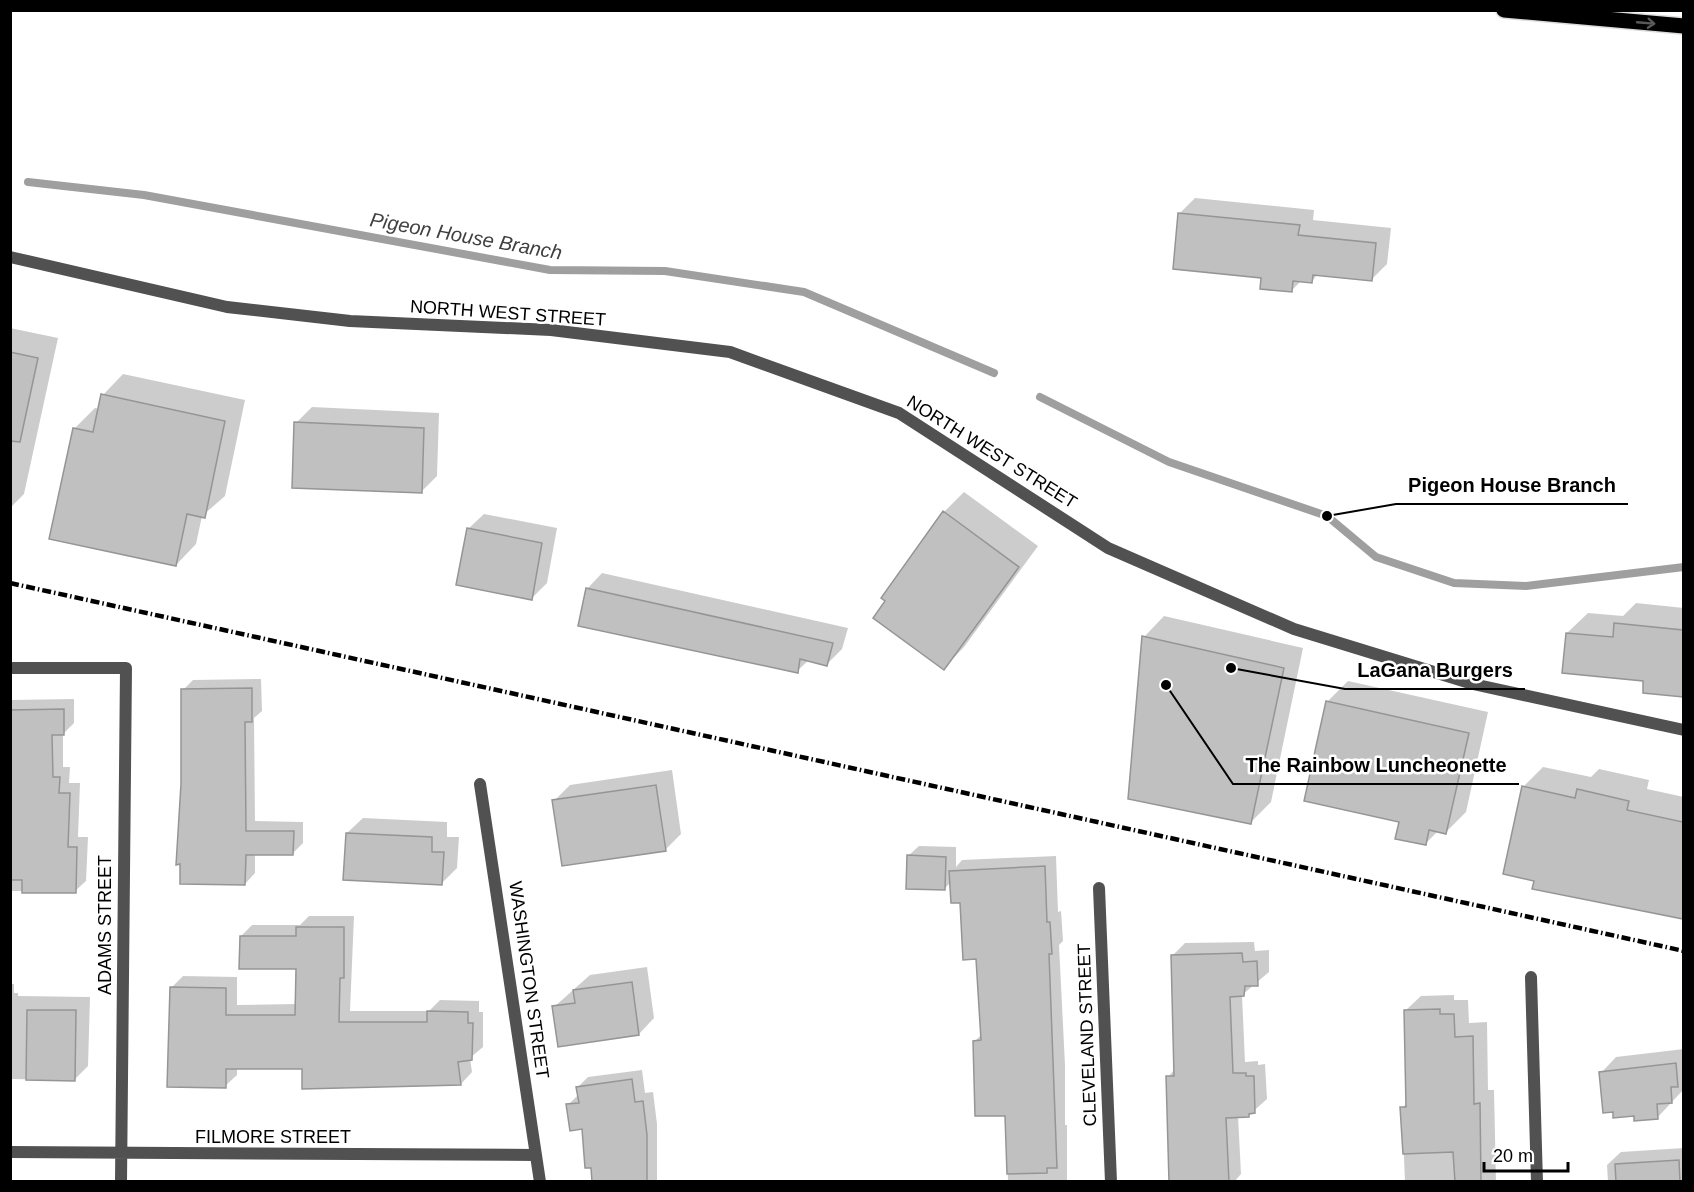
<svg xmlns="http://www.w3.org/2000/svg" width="1694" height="1192" font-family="Helvetica,sans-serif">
<rect width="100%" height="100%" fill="#fff"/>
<path fill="#0003" d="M 1195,198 L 1314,210 L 1313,220 L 1391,228 L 1387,264 L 1371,280 L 1318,274 L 1311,282 L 1301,281 L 1291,291 L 1262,277 L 1180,213 Z
M 10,328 L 58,338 L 24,494 L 10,508 Z
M 123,374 L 245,400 L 225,496 L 202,516 L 196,544 L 176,565 L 75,428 L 95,408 L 100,409 L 103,395 Z
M 312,407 L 439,413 L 437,476 L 421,492 L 296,423 Z
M 964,492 L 1038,546 L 964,647 L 944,668 L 944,512 Z
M 484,514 L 557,528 L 547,583 L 531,599 L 468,529 Z
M 602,573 L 848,628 L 842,649 L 827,664 L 809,660 L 797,671 L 587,589 Z
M 1636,603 L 1684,608 L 1684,695 L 1644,691 L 1645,679 L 1567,633 L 1588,613 L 1623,616 Z
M 1164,616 L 1303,648 L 1271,802 L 1251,822 L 1144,637 Z
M 261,679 L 262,711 L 254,718 L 255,821 L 303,822 L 303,843 L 293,853 L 255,853 L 255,873 L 245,884 L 183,784 L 183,690 L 193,680 Z
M 1348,681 L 1488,712 L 1466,812 L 1446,832 L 1438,831 L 1425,844 L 1400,821 L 1327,702 Z
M 74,699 L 74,723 L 63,734 L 63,767 L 70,767 L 69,783 L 80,783 L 78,837 L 88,837 L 86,881 L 75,891 L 10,891 L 10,700 Z
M 1543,767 L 1591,777 L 1599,769 L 1649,780 L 1647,789 L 1684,797 L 1684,918 L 1534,888 L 1536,880 L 1523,787 Z
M 672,770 L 681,834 L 665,850 L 554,801 L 570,785 Z
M 363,818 L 447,822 L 447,837 L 459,837 L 457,868 L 441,884 L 347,833 Z
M 919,846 L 956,847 L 956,867 L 962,860 L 1056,856 L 1058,912 L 1061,911 L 1063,941 L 1059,945 L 1065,1065 L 1065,1125 L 1067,1125 L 1067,1182 L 1008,1182 L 1006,1115 L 975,1041 L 982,1034 L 978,957 L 961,901 L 951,882 L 945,888 L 908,856 Z
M 309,916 L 354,916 L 350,1011 L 429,1011 L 440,1000 L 479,1001 L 479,1012 L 483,1012 L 483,1047 L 470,1058 L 472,1072 L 461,1084 L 304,1068 L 237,1068 L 237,1075 L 225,1086 L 172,987 L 183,976 L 237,977 L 237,1005 L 297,1004 L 297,968 L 241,936 L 252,925 L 300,925 Z
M 1254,942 L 1255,951 L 1269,950 L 1269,972 L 1242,995 L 1245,1062 L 1258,1061 L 1258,1065 L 1265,1064 L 1267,1099 L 1248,1116 L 1238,1116 L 1241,1174 L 1234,1182 L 1171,1182 L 1168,1077 L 1175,1069 L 1173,955 L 1185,943 Z
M 647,967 L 654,1018 L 639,1034 L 554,1007 L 590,975 Z
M 10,984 L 14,984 L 14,993 L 18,993 L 18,996 L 90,997 L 88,1066 L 74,1080 L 10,1079 Z
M 1454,995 L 1454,1000 L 1468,1000 L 1469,1023 L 1487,1022 L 1488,1090 L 1494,1090 L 1496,1182 L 1405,1182 L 1402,1108 L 1408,1102 L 1406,1010 L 1421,996 Z
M 1684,1049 L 1684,1089 L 1657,1118 L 1636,1115 L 1601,1073 L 1616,1057 Z
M 642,1070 L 645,1093 L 653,1092 L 657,1124 L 657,1182 L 593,1182 L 584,1127 L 568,1105 L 579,1094 L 578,1087 L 588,1077 Z
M 1684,1148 L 1684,1182 L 1608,1182 L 1607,1165 L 1621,1152 Z"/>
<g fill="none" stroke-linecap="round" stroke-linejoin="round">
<path stroke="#9f9f9f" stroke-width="8" d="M 28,182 L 144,195 L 550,270 L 665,271 L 804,292 L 994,373
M 1040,397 L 1169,462 L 1327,516 L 1376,557 L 1454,583 L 1526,586 L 1684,567"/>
</g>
<path fill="#c0c0c0" stroke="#959595" stroke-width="1.5" d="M 1178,213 L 1300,225 L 1298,235 L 1376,243 L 1372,281 L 1313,275 L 1312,283 L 1293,281 L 1292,292 L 1260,289 L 1261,278 L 1173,269 Z
M 10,352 L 38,358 L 20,442 L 10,441 Z
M 101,394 L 225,421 L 205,518 L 187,514 L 176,566 L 49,539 L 73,428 L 93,432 Z
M 294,422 L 424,428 L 422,493 L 292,488 Z
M 943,511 L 1019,567 L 944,670 L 873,618 L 885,601 L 881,598 Z
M 467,528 L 542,543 L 532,600 L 456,585 Z
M 586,588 L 833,643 L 827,666 L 800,659 L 798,673 L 578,626 Z
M 1614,623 L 1683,630 L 1683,697 L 1643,693 L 1643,681 L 1562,673 L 1566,633 L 1613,637 Z
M 1142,636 L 1284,668 L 1251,824 L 1128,799 Z
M 252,688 L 252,722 L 245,722 L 246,831 L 294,831 L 293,855 L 246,855 L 245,885 L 180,884 L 180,864 L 176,865 L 181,784 L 181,689 Z
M 1326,701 L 1469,733 L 1446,834 L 1429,830 L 1426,845 L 1395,839 L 1399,822 L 1304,801 Z
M 64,709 L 64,735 L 52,735 L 53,777 L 60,777 L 59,793 L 70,793 L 68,847 L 77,847 L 76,893 L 22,893 L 22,880 L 10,880 L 10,710 Z
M 656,785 L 666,851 L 562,866 L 552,800 Z
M 1522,786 L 1575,798 L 1577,789 L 1629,801 L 1627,810 L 1683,822 L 1683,919 L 1532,889 L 1534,881 L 1503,874 Z
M 346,833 L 432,837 L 432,852 L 444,852 L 442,885 L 343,880 Z
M 907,855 L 946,857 L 945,890 L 906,889 Z
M 1045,866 L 1047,922 L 1050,922 L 1052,954 L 1049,954 L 1057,1168 L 1047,1168 L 1047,1173 L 1007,1174 L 1005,1116 L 975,1116 L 973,1041 L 981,1040 L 976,959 L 963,960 L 960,903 L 951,903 L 949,871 Z
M 296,927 L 344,927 L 344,978 L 340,978 L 339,1022 L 427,1022 L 427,1011 L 468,1012 L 468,1023 L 473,1023 L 472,1060 L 458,1062 L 461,1085 L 302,1089 L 302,1069 L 226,1069 L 226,1088 L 167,1087 L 170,987 L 226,988 L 226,1015 L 295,1015 L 296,969 L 239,969 L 240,936 L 296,936 Z
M 1242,953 L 1243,962 L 1257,961 L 1258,986 L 1245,986 L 1244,996 L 1230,997 L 1233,1073 L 1246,1073 L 1246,1076 L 1254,1076 L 1255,1113 L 1249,1114 L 1249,1117 L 1226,1118 L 1229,1182 L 1169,1182 L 1166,1076 L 1174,1076 L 1171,955 Z
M 632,982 L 639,1035 L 558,1047 L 552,1006 L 575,1003 L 573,990 Z
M 1440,1009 L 1440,1014 L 1454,1014 L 1455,1037 L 1473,1036 L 1474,1104 L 1480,1103 L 1481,1182 L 1455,1182 L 1453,1152 L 1403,1154 L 1400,1107 L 1406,1107 L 1404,1010 Z
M 27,1010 L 76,1010 L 75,1081 L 26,1080 Z
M 1676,1063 L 1678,1087 L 1671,1087 L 1672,1103 L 1657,1104 L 1658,1119 L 1634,1121 L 1634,1116 L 1613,1118 L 1613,1112 L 1603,1113 L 1599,1072 Z
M 632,1079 L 635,1102 L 643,1101 L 647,1135 L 647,1182 L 592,1182 L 591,1168 L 585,1168 L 582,1129 L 570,1131 L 566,1104 L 579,1103 L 576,1087 Z
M 1679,1160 L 1680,1182 L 1616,1182 L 1615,1164 Z"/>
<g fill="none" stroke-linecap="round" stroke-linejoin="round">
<defs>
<path id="primary" d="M 1504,10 L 1684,26"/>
</defs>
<use href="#primary" stroke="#dbdbdb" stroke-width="18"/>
<path stroke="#515151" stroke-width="12" d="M 10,668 L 126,668 L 121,1182
M 480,784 L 540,1182
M 1099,888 L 1111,1182
M 1531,977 L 1537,1182
M 10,1152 L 536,1155"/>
<path stroke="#515151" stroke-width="12" d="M 10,257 L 227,307 L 350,321 L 551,330 L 730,352 L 899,413 L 1108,548 L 1294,629 L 1473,684 L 1684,730"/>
<use href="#primary" stroke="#000" stroke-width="15"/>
<path stroke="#000" stroke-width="4.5" stroke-dasharray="9 3 1.5 3" stroke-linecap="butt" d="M 10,583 L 1684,951"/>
</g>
<defs><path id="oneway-shaft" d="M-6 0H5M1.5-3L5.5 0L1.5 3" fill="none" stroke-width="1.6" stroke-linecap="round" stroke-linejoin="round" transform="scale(1.5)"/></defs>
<use stroke="#595959" href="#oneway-shaft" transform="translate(1646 23) rotate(5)"/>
<g text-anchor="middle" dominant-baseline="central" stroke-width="5" stroke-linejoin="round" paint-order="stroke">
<g font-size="18" fill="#000" stroke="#fff">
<text transform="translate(508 313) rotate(4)">NORTH WEST STREET</text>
<text transform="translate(992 452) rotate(32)">NORTH WEST STREET</text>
<text transform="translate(105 925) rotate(-90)">ADAMS STREET</text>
<text transform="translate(529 980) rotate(82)">WASHINGTON STREET</text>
<text transform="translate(1087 1035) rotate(-92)">CLEVELAND STREET</text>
<text x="273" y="1137">FILMORE STREET</text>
</g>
<g font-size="20" font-style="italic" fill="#404040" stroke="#fff">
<text transform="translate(466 236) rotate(10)">Pigeon House Branch</text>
</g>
</g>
<path fill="none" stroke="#000" stroke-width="2" d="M1327 516L1396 504H1628M1231 668L1345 689H1525M1166 685L1233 784H1519"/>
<g fill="#000" stroke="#fff" stroke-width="2">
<circle cx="1327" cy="516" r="6"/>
<circle cx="1231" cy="668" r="6"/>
<circle cx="1166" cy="685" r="6"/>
</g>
<g font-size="20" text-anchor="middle" font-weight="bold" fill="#000" stroke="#fff" stroke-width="5" stroke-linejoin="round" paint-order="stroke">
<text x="1512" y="492">Pigeon House Branch</text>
<text x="1435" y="677">LaGana Burgers</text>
<text x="1376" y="772">The Rainbow Luncheonette</text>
</g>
<rect width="1694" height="1192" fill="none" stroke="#000000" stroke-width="24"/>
<path d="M1484 1162v9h84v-9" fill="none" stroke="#000000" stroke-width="3"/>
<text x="1493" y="1162" font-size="18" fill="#000000" stroke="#ffffff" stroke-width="4.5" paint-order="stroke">20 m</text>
</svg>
